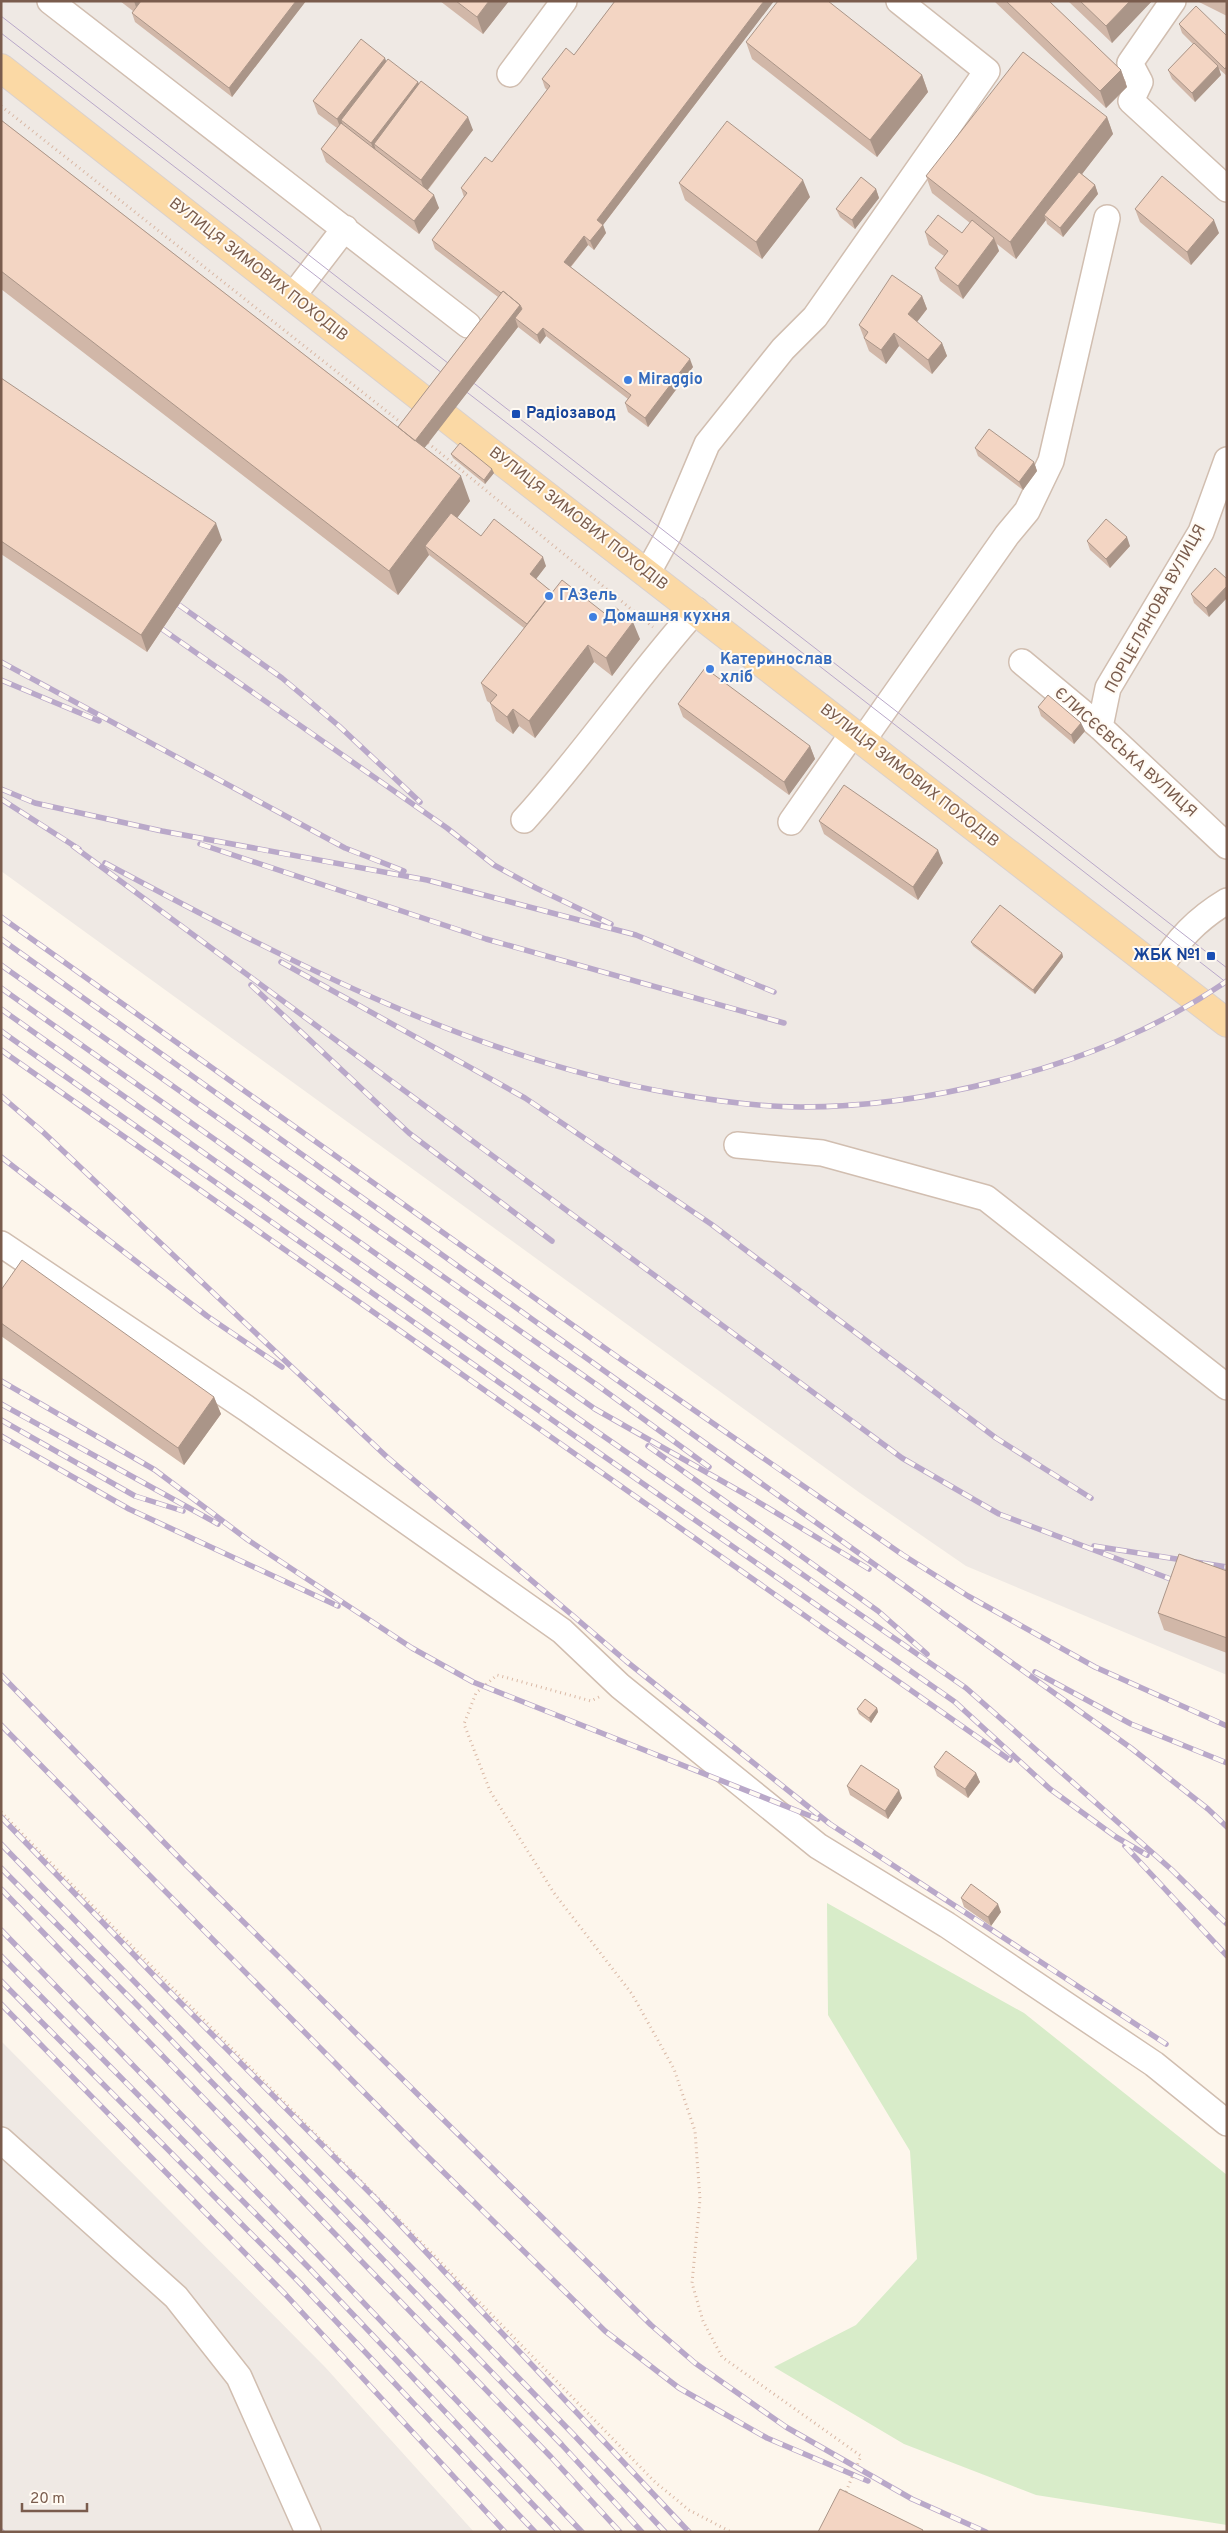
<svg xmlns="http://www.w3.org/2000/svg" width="1228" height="2533" font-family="Overpass,sans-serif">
<rect width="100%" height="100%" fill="#fdf6ec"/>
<path fill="#efe9e4" d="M 1,1 L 1227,1 L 1227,1675 L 966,1566 L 860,1493 L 1,871 Z
M 1,2041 L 325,2367 L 474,2532 L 1,2532 Z"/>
<path fill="#d8ecc9" d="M 827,1903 L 1024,2013 L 1227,2175 L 1227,2525 L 1036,2495 L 904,2444 L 774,2367 L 856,2325 L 917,2259 L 910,2151 L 828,2015 Z"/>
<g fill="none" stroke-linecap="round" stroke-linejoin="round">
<defs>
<path id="minor" d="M 50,1 L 468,325
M 1173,1 L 1130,63 L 1140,82 L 1131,101 L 1227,189
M 510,74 L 564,1
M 292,297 L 345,228
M 648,572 L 669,534 L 707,444 L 783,349 L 815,317 L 987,71 L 899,1
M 1022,662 L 1100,727 L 1227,846
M 1100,727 L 1108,688 L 1201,532 L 1227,460
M 863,740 L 1007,535 L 1027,511 L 1051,461 L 1107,218
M 524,820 C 585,753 636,677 696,610
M 791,822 L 853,733
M 1159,970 C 1177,940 1197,919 1227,901
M 737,1145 L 822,1153 L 986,1198 L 1227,1387
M 1,1244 L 246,1408 L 562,1631 L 620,1686 L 818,1846 L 947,1925 L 1154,2064 L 1227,2123
M 1,2140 L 176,2297 L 239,2377 L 308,2532"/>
<path id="major" d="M 1,68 L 504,463 L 1227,1023"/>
</defs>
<use href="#minor" stroke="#d1beb0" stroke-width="28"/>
<use href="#major" stroke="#dad1cd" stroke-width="30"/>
<path stroke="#d9b8a5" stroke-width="3" stroke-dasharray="1 4" stroke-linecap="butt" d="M 1,106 L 404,425
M 428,443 L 653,627
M 599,1697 L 591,1701 L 497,1675 L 476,1693 L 464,1724 L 490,1791 L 554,1893 L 632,1994 L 674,2069 L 695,2131 L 700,2199 L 692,2283 L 703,2321 L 722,2357 L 861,2456 L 845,2494
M 1,1812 L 655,2482 L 689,2510 L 731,2532"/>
<use href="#minor" stroke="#fff" stroke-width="25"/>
<use href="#major" stroke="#fbd9a5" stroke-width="28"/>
<path stroke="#b9a8c9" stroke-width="1" d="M 1,16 L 1227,968
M 1,33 L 512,427 L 1227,983"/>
<defs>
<path id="rail" d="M 179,605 L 282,678 L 339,726 L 420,802
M 162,629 L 447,828 L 494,865 L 536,888 L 611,924
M 1,662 L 345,848 L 404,871
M 1,680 L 99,721
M 1,789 L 35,803 L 162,831 L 427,880 L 636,935 L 774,992
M 1,799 L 79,849
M 200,844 L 486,939 L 784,1023
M 73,846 L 902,1458 L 999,1514 L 1181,1583
M 105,863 C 285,959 472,1059 676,1094 C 717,1101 759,1107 801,1107 C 867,1107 934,1097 997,1081 C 1081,1060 1155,1030 1227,981
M 1,917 L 616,1356 L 903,1555 L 968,1596 L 1095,1667 L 1227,1726
M 1,939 L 1131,1748 L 1208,1809 L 1227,1827
M 281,962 L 525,1098 L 711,1224 L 996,1438 L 1091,1498
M 1,965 L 597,1385 L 709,1467
M 251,985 L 409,1133 L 552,1241
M 1,988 L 595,1409 L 750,1497 L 869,1569
M 1,1009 L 586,1424 L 966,1688 L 1172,1870 L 1227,1924
M 1,1031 L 575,1436 L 955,1702 L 1050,1789 L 1116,1837 L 1147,1855
M 1,1050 L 1010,1760
M 1,1096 L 43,1132 L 387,1457 L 626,1661 L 830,1824 L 1166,2044
M 1,1157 L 207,1316 L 282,1367
M 1,1381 L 155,1470 L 248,1540 L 412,1648 L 473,1682 L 818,1819
M 1,1404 L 218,1524
M 1,1420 L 135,1496 L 183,1511
M 1,1436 L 129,1509 L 338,1606
M 648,1446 L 878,1611 L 927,1654
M 1094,1546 L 1227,1567
M 1035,1672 L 1131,1724 L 1227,1763
M 1,1675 L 186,1865 L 651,2325 L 695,2363 L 786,2427 L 912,2499 L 986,2532
M 1,1725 L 419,2148 L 605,2331 L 679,2388 L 767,2438 L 868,2481
M 1,1817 L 166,1988 L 377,2200 L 689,2532
M 1,1844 L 572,2433 L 665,2532
M 1125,1846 L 1227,1956
M 1,1868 L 142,2010 L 562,2445 L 642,2532
M 1,1889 L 551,2457 L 620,2532
M 1,1930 L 321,2258 L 582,2532
M 1,1956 L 310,2269 L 559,2532
M 1,1981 L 298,2281 L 535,2532
M 1,2004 L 285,2294 L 505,2532
M 1,2531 L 2,2532"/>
</defs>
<use href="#rail" stroke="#b9a8c9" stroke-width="5.5"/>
<use href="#rail" stroke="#fffaf3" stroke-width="4" stroke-dasharray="11" stroke-linecap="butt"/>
</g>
<path fill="#d1b7a8" d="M 120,1 L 306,1 L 232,97 L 135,22 L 132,13 L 133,11 Z
M 440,1 L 509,1 L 483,34 Z
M 615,1 L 774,1 L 603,225 L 606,233 L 594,250 L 588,245 L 571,267 L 693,367 L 648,427 L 628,412 L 625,403 L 628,399 L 546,336 L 540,344 L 518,327 L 424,448 L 470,501 L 457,518 L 481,536 L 546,566 L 536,579 L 552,592 L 608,616 L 640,639 L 612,676 L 594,662 L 535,738 L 519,726 L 513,734 L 496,721 L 490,703 L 487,701 L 481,683 L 524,628 L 429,555 L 398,595 L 1,289 L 1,120 L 398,427 L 498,297 L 435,249 L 432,240 L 464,197 L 461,188 L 492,162 L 547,90 L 545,88 L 542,79 L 574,55 Z
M 994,1 L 1049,1 L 1121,70 L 1127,87 L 1106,108 Z
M 1068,1 L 1152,1 L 1112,43 Z
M 1197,1 L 1227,1 L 1227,16 Z
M 1179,24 L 1227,36 L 1227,76 L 1219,69 L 1221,75 L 1195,102 L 1172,79 L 1168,70 L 1193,44 L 1182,33 Z
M 746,42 L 922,75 L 928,92 L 877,157 L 752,59 Z
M 386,62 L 418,82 L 419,84 L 473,130 L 428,190 L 439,208 L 419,234 L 326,162 L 321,149 L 337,128 L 318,114 L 313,101 Z
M 1107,117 L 1113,134 L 1082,174 L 1095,185 L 1098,194 L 1063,237 L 1047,224 L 1046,220 L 1016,259 L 997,244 L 999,251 L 963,299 L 940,281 L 935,268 L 944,256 L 929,245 L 925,232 L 962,233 L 970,223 L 932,193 L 926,176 Z
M 679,183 L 810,197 L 762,259 L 685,200 Z
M 876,189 L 879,198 L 855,229 L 840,217 L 836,209 Z
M 1135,209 L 1219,233 L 1191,265 L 1140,222 Z
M 922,296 L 927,309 L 917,322 L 942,343 L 947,356 L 932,374 L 899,346 L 886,364 L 869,351 L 859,325 Z
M 1,378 L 222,540 L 147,652 L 1,554 Z
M 975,448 L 1034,462 L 1037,471 L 1023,490 L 978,456 Z
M 451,454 L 494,473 L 485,484 L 453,458 Z
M 1087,541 L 1130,546 L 1110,568 L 1090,550 Z
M 1215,568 L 1209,617 L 1194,603 L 1191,594 Z
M 678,704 L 810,746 L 815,759 L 789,795 L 683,717 Z
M 1038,707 L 1081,723 L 1085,731 L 1074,744 L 1041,716 Z
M 819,821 L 943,863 L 918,900 L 824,834 Z
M 971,942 L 1062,953 L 1063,957 L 1035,994 L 973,946 Z
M 1,1290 L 214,1397 L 221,1414 L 184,1465 L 1,1336 Z
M 1227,1571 L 1227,1653 L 1164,1630 L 1158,1613 Z
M 877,1708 L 878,1712 L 871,1723 L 859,1714 L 857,1709 Z
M 934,1767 L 976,1773 L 980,1782 L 968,1798 L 937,1776 Z
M 847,1786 L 902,1798 L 888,1819 L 850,1795 Z
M 961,1898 L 1001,1912 L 991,1926 L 964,1907 Z"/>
<path fill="#aa9588" d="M 134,1 L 151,1 L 139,16 Z
M 296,1 L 306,1 L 232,97 L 229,88 Z
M 489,1 L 509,1 L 483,34 L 477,17 Z
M 764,1 L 774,1 L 603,225 L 606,233 L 594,250 L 590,241 L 597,220 Z
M 1130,1 L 1152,1 L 1112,43 L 1106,26 Z
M 385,58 L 390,71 L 341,120 L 345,129 L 342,132 L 337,119 Z
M 1218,66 L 1221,75 L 1195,102 L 1192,93 Z
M 1121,70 L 1127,87 L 1106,108 L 1100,91 Z
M 922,75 L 928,92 L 877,157 L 870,140 Z
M 418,82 L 423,95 L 374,144 L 377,154 L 376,156 L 371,143 Z
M 468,117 L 473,130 L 425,193 L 421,180 Z
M 1107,117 L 1113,134 L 1048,218 L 1044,215 L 1046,220 L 1016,259 L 1010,242 Z
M 803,180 L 810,197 L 762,259 L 756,242 Z
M 1095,185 L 1098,194 L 1063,237 L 1060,228 Z
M 876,189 L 879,198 L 855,229 L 852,220 Z
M 434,195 L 439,208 L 419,234 L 414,221 Z
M 1214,220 L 1219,233 L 1191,265 L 1187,252 Z
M 584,236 L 588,245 L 567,271 L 564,262 Z
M 994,238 L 999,251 L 963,299 L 958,286 Z
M 922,296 L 927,309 L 913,327 L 908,314 Z
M 520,305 L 525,318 L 515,318 L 518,327 L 416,459 L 411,446 Z
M 543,328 L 546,336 L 540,344 L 537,335 Z
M 894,333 L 899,346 L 886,364 L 881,350 Z
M 942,343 L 947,356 L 932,374 L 928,360 Z
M 690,359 L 693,367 L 648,427 L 645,418 Z
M 1034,462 L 1037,471 L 1023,490 L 1019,482 Z
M 492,469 L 494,473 L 485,484 L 484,480 Z
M 461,476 L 470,501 L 432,551 L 425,546 L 429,555 L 398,595 L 389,571 Z
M 216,523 L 222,540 L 147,652 L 141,635 Z
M 1127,537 L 1130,546 L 1110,568 L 1106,559 Z
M 543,557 L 546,566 L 533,583 L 530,574 Z
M 1227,586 L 1227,598 L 1209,617 L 1206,608 Z
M 633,622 L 640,639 L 612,676 L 606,658 Z
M 588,645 L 594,662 L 535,738 L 529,721 Z
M 513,709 L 519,726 L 513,734 L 507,717 Z
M 1081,723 L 1085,731 L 1074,744 L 1071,735 Z
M 810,746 L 815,759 L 789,795 L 784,782 Z
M 938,850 L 943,863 L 918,900 L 913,887 Z
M 1062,953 L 1063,957 L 1035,994 L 1033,990 Z
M 214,1397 L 221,1414 L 184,1465 L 178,1448 Z
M 877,1708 L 878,1712 L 871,1723 L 869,1718 Z
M 976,1773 L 980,1782 L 968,1798 L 965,1789 Z
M 899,1790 L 902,1798 L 888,1819 L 885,1811 Z
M 998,1904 L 1001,1912 L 991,1926 L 988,1917 Z"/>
<path fill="#f3d5c3" stroke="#aa9588" d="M 141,1 L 296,1 L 229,88 L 132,13 Z
M 456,1 L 489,1 L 477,17 Z
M 615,1 L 764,1 L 597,220 L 603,225 L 590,241 L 584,236 L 564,262 L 690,359 L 645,418 L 625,403 L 631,395 L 543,328 L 537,335 L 515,318 L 522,309 L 520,305 L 503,291 L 501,293 L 432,240 L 467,193 L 461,188 L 485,157 L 492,162 L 550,86 L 542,79 L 566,48 L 574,55 Z
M 778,1 L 828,1 L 922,75 L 870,140 L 746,42 Z
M 1006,1 L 1049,1 L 1121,70 L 1100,91 Z
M 1080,1 L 1130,1 L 1106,26 Z
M 1196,6 L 1227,36 L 1227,66 L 1225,69 L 1179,24 Z
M 361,39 L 385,58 L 337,119 L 313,101 Z
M 1194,43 L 1218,66 L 1192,93 L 1168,70 Z
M 1023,52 L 1107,117 L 1010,242 L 926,176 Z
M 388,59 L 418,82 L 371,143 L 341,120 Z
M 421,81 L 468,117 L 421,180 L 374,144 Z
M 1,120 L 461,476 L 389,571 L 1,271 Z
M 727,121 L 803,180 L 756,242 L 679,183 Z
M 341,123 L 434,195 L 414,221 L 321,149 Z
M 1079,172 L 1095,185 L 1060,228 L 1044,215 Z
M 1162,176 L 1214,220 L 1187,252 L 1135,209 Z
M 861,177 L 876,189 L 852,220 L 836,209 Z
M 938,215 L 962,233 L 972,220 L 994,238 L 958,286 L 935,268 L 948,251 L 925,232 Z
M 892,275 L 922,296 L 908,314 L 942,343 L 928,360 L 894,333 L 881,350 L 864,338 L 868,332 L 859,325 Z
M 503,291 L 520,305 L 415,441 L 398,427 Z
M 1,378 L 216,523 L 141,635 L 1,541 Z
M 989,429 L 1034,462 L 1019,482 L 975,448 Z
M 460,443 L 492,469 L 484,480 L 451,454 Z
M 451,513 L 481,536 L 494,519 L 543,557 L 530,574 L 552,592 L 527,624 L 425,546 Z
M 1106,519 L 1127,537 L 1106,559 L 1087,541 Z
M 1215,568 L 1227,579 L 1227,586 L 1206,608 L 1191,594 Z
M 562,580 L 608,616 L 615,607 L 633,622 L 606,658 L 588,645 L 529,721 L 513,709 L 507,717 L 490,703 L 497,695 L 481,683 Z
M 705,668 L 810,746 L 784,782 L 678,704 Z
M 1048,695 L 1081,723 L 1071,735 L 1038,707 Z
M 844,785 L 938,850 L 913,887 L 819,821 Z
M 1000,905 L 1062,953 L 1033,990 L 971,942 Z
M 22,1260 L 214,1397 L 178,1448 L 1,1323 L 1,1290 Z
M 1179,1554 L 1227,1571 L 1227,1638 L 1158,1613 Z
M 865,1699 L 877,1708 L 869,1718 L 857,1709 Z
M 946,1751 L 976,1773 L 965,1789 L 934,1767 Z
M 861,1765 L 899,1790 L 885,1811 L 847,1786 Z
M 971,1884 L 998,1904 L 988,1917 L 961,1898 Z
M 840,2489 L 923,2530 L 922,2532 L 818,2532 Z"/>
<g fill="#3f7fe0" stroke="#fffaf3" stroke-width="2">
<circle cx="628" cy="380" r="5"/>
<circle cx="549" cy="596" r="5"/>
<circle cx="593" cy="617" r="5"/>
<circle cx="710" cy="669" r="5"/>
</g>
<g fill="#1a4fb4" stroke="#fffaf3" stroke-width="2">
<rect x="511" y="409" width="10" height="10" rx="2.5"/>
<rect x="1206" y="951" width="10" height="10" rx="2.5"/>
</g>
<g text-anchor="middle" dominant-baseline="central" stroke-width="4" stroke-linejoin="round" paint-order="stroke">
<g font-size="16" fill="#7a5c4d" stroke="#fffaf3">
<text transform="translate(258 270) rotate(38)">ВУЛИЦЯ ЗИМОВИХ ПОХОДІВ</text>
<text transform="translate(578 519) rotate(38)">ВУЛИЦЯ ЗИМОВИХ ПОХОДІВ</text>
<text transform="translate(1156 609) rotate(-61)">ПОРЦЕЛЯНОВА ВУЛИЦЯ</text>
<text transform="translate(1125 753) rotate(42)">ЄЛИСЄЄВСЬКА ВУЛИЦЯ</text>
<text transform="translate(909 776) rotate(38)">ВУЛИЦЯ ЗИМОВИХ ПОХОДІВ</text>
</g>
<g font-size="16" font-weight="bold" fill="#366cbe" stroke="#fffaf3" text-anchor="start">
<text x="638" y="380">Miraggio</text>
<text x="559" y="596">ГАЗель</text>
<text x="603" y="617">Домашня кухня</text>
<text x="720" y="660">Катеринослав<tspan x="720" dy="18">хліб</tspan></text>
</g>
<g font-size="16" font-weight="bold" fill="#164399" stroke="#fffaf3" text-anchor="start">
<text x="526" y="414">Радіозавод</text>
<text x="1201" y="956" text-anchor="end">ЖБК №1</text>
</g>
</g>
<rect width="1228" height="2533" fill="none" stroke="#7a5c4d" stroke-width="5"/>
<path d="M22 2503v8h65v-8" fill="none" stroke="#7a5c4d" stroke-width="2.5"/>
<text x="30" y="2503" font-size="15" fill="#7a5c4d" stroke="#fffaf3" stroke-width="4" paint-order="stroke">20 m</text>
</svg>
